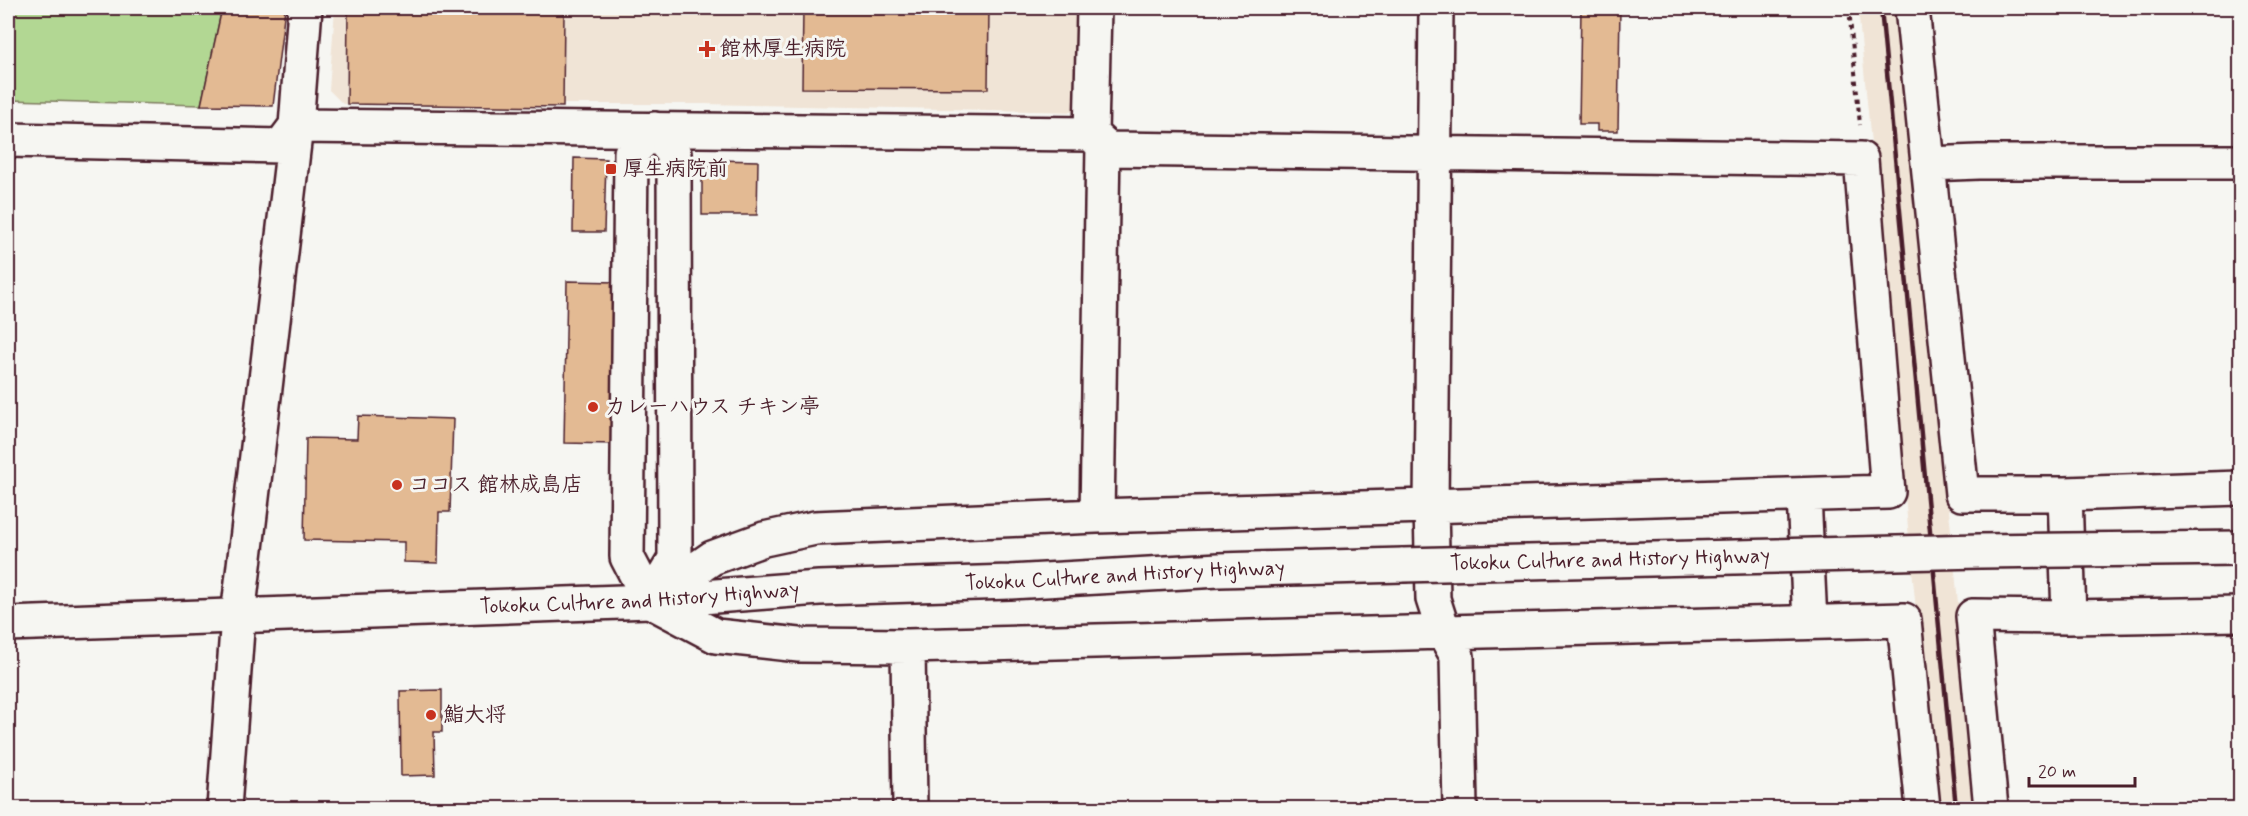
<svg xmlns="http://www.w3.org/2000/svg" width="2248" height="816" font-family="Mynerve,'Klee One',sans-serif">
<rect width="100%" height="100%" fill="#f6f6f2"/>
<filter id="ink" filterUnits="userSpaceOnUse"><feTurbulence type="fractalNoise" baseFrequency=".0167" numOctaves="2"/><feDisplacementMap in="SourceGraphic" scale="12" xChannelSelector="R" yChannelSelector="G"/><feConvolveMatrix kernelMatrix="1 2 1 2 8 2 1 2 1" color-interpolation-filters="sRGB"/></filter>
<g filter="url(#ink)">
<path fill="#f0e4d6" d="M 335,8 L 1082,8 L 1081,112 L 704,104 L 343,104 L 329,90 Z
M 1858,8 L 1900,8 L 1978,808 L 1935,808 Z"/>
<path fill="#b2d793" stroke="#7e7b5f" stroke-width="1.5" d="M 8,8 L 222,8 L 201,105 L 8,100 Z"/>
<path fill="#e3ba93" stroke="#4a1f2b" stroke-width="1.5" d="M 222,8 L 285,8 L 273,106 L 201,105 Z
M 803,8 L 989,8 L 988,89 L 802,88 Z
M 1581,8 L 1620,8 L 1618,131 L 1597,131 L 1597,124 L 1579,124 Z
M 348,10 L 564,11 L 563,107 L 347,104 Z
M 574,158 L 606,159 L 604,232 L 573,232 Z
M 716,160 L 758,161 L 757,215 L 702,215 L 702,175 Z
M 567,281 L 617,282 L 615,444 L 564,443 Z
M 358,416 L 453,419 L 450,512 L 439,512 L 438,563 L 404,562 L 404,542 L 304,540 L 306,438 L 357,439 Z
M 442,690 L 442,732 L 434,732 L 435,775 L 401,776 L 400,691 Z"/>
<g fill="none" stroke-linecap="round" stroke-linejoin="round">
<defs>
<path id="minor" d="M 1436,8 L 1431,506 L 1433,599 L 1444,633 L 1457,656 L 1460,808
M 1912,8 L 1962,494 L 2065,494 L 2240,488
M 296,126 L 1091,134 L 1103,145 L 1110,149 L 1861,159 L 1888,492 L 1097,516 L 815,528 L 764,539 L 712,558 L 650,601 L 716,636 L 799,645 L 908,646 L 1904,620 L 1923,808
M 654,129 L 674,154 L 675,559 L 654,594
M 1091,134 L 1094,8
M 8,140 L 281,146 L 296,126
M 1928,164 L 1979,162 L 2240,162
M 2065,494 L 2069,617
M 1804,496 L 1810,622
M 1097,516 L 1103,145
M 650,601 L 627,557 L 631,153 L 654,129
M 908,646 L 910,808
M 224,808 L 238,616 L 296,126 L 305,8
M 1991,808 L 1973,616 L 2069,617 L 2240,614"/>
<g id="highway">
<path id="s1" d="M 8,624 L 650,601 L 819,588 L 1010,582 L 1219,570 L 1403,565"/>
</g>
</defs>
<use href="#minor" stroke="#4a1f2b" stroke-width="38"/>
<use href="#highway" stroke="#4a1f2b" stroke-width="38"/>
<path stroke="#4a1f2b" stroke-width="4" stroke-dasharray="4.5 4.5" stroke-linecap="butt" d="M 1849,8 L 1860,125"/>
<use href="#minor" stroke="#f6f6f2" stroke-width="33"/>
<use href="#highway" stroke="#f6f6f2" stroke-width="33"/>
<path stroke="#4a1f2b" stroke-width="4.5" d="M 1881,8 L 1956,808"/>
<defs>
<g id="highway-bridge">
<path id="s2" d="M 1403,565 L 1980,551 L 2240,548"/>
</g>
</defs>
<use href="#highway-bridge" stroke="#4a1f2b" stroke-width="38" stroke-linecap="butt"/>
<use href="#highway-bridge" stroke="#f6f6f2" stroke-width="33"/>
</g>
</g>
<g fill="#c8321e" stroke="#f6f6f2" stroke-width="2">
<path d="M704 40h6v6h6v6h-6v6h-6v-6h-6v-6h6z"/>
<rect x="605" y="163" width="12" height="12" rx="3"/>
<circle cx="593" cy="407" r="6"/>
<circle cx="397" cy="485" r="6"/>
<circle cx="431" cy="715" r="6"/>
</g>
<g text-anchor="middle" dominant-baseline="central" stroke-width="6" stroke-linejoin="round" paint-order="stroke">
<g font-size="21" font-weight="bold" fill="#4a1f2b" stroke="#f6f6f2" text-anchor="start">
<text x="720" y="49">館林厚生病院</text>
<text x="623" y="169">厚生病院前</text>
<text x="605" y="407">カレーハウス チキン亭</text>
<text x="409" y="485">ココス 館林成島店</text>
<text x="443" y="715">鮨大将</text>
</g>
<g font-size="21" fill="#4a1f2b" stroke="#f6f6f2">
<text stroke="none"><textPath href="#s2" startOffset="207">Tokoku Culture and History Highway</textPath></text>
<text stroke="none"><textPath href="#s1" startOffset="1118">Tokoku Culture and History Highway</textPath></text>
<text stroke="none"><textPath href="#s1" startOffset="632">Tokoku Culture and History Highway</textPath></text>
</g>
</g>
<rect width="2248" height="816" fill="none" stroke="#f6f6f2" stroke-width="30"/>
<rect x="15" y="15" width="2218" height="786" fill="none" stroke="#4a1f2b" stroke-width="2" filter="url(#ink)"/>
<path d="M2029 777v9h106v-9" fill="none" stroke="#4a1f2b" stroke-width="3"/>
<text x="2038" y="777" font-size="18" fill="#4a1f2b" stroke="#f6f6f2" stroke-width="4.5" paint-order="stroke">20 m</text>
</svg>
